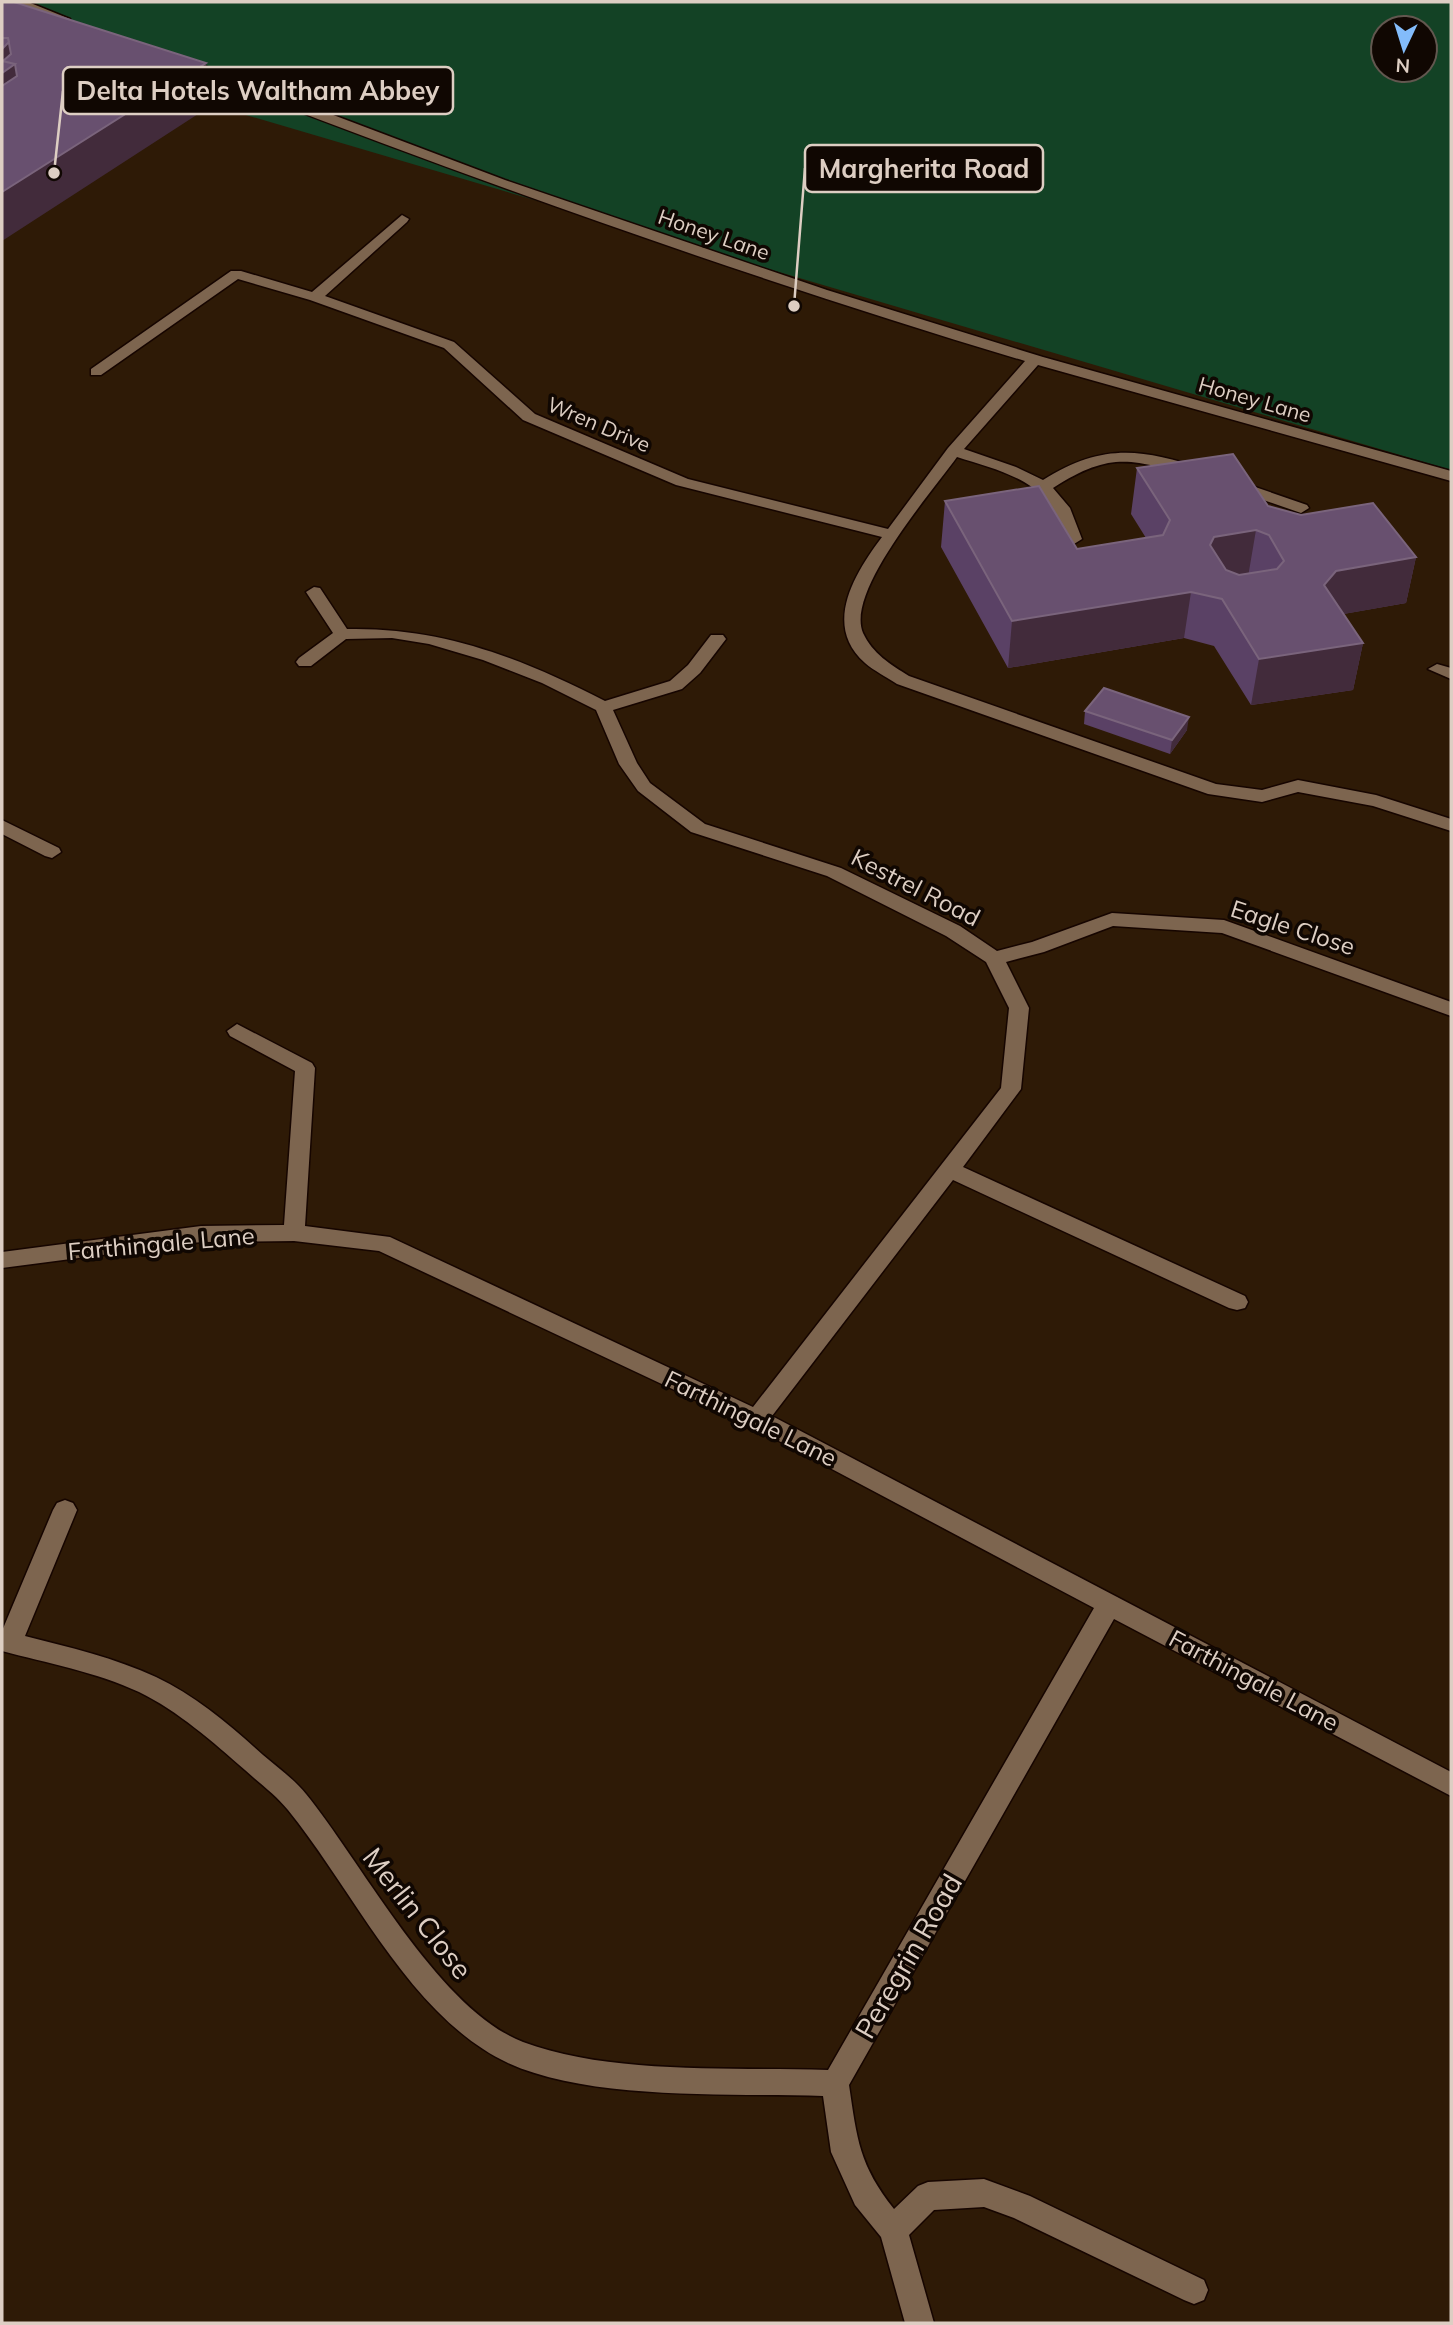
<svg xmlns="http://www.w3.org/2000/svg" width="1453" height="2325" font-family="Mulish,sans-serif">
<rect width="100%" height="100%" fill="#2e1a06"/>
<path fill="#134225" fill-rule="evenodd" d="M 2,2 L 1451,2 L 1451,470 L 212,105 ZM 1383,28 L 1425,28 L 1425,70 L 1383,70 Z"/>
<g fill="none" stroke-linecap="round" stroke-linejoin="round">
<defs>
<path id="minor" d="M 11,2 L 28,2 L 70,19 L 59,22 Z
M 183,58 L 505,180 L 827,290 L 1043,357 L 1451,471 L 1451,481 L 1038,365 L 964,449 L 1016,467 L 1043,480 C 1102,443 1140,448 1204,469 L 1206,472 L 1198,477 C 1133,461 1114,449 1053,488 L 1070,508 L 1082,539 L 1074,544 C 1060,540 1057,511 1046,499 C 1023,475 988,467 957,457 C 933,491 845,591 863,633 C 873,654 890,664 909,676 L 1216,784 L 1262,790 L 1298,780 L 1376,795 L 1451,819 L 1451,831 L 1373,806 L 1298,792 L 1262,802 L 1208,794 L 897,684 C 887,677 874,671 865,663 C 822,625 855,573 882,537 L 676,485 L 523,420 L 444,348 L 310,300 L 238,279 L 101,375 L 91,375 L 91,369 L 231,271 L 241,271 L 312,292 L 402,215 L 409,219 L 407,222 L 325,296 L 454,342 L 535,414 L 688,479 L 888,529 L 948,448 L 1025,361 C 738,275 457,174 178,65 L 176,62 Z
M 1235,480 L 1307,505 L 1309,508 L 1301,513 L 1229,488 L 1229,482 Z
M 314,587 L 320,588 L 347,629 C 442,627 521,658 605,701 L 670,681 L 688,665 L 711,635 L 723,635 L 726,639 L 700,673 L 682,689 L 613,710 L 637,763 L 650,783 L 705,824 L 841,868 L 960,926 L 997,951 L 1032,942 L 1112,913 L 1224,920 L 1451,1002 L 1451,1016 L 1222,933 L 1113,926 L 1044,952 L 1006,962 L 1029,1008 L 1021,1089 L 963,1167 L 1245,1296 L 1248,1302 L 1245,1308 L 1237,1310 L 1229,1308 L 953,1180 L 772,1416 L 1451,1772 L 1451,1796 L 1114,1619 L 849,2085 C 857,2139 859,2165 894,2209 L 918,2186 L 928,2182 L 984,2179 L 1030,2196 L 1204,2280 L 1208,2290 L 1204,2300 L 1194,2304 L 1184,2300 L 1014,2218 L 984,2207 L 934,2210 L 909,2235 L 934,2323 L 905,2323 L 881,2237 L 855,2205 L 831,2152 L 823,2096 C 731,2093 591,2101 508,2063 C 410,2017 354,1891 288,1810 C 276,1795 259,1783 245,1770 C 213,1742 178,1711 139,1692 C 96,1672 47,1663 2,1651 L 2,1631 L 53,1510 L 57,1503 L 65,1500 L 73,1503 L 77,1510 L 25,1636 C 69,1647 115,1658 156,1677 C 196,1696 231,1726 263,1755 C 277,1767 294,1779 306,1794 C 363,1864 438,2009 523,2042 C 611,2075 733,2067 828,2070 L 1094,1608 L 749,1425 L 379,1251 L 294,1241 L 201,1242 L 2,1268 L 2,1252 L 201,1226 L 284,1225 L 295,1071 L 230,1036 L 227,1031 L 237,1024 L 312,1063 L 315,1068 L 305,1226 L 390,1237 L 753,1407 L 1001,1088 L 1009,1008 L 986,962 L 946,936 L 827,876 L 691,832 L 638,791 L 619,764 L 596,710 L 542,683 L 483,660 L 429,644 L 392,638 L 346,639 L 311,666 L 299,666 L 296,662 L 299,658 L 333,633 L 306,592 Z
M 1437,664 L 1451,668 L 1451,679 L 1428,669 Z
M 2,820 L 59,848 L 61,852 L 52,858 L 45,856 L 2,834 Z"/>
</defs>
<use href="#minor" stroke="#160500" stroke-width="3"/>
<use href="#minor" fill="#7d654f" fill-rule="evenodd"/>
</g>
<path fill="#5a4165" d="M 1137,468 L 1268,506 L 1416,557 L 1406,603 L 1343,614 L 1363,643 L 1353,690 L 1251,705 L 1214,646 L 1184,638 L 1008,668 L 941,547 L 945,501 L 1077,549 L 1146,538 L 1131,514 Z
M 1085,711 L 1187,730 L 1170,754 L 1084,724 Z"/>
<path fill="#422b3b" d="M 2,31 L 9,42 L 15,64 L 25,119 L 2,143 Z
M 206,63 L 212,105 L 2,241 L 2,192 Z
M 1256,530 L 1248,577 L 1207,583 L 1210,545 L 1214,537 Z
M 1416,557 L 1406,603 L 1327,617 L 1324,585 L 1336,571 Z
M 1191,592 L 1184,638 L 1008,668 L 1012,621 Z
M 1363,643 L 1353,690 L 1251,705 L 1259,659 Z
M 1189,717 L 1187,730 L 1170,754 L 1172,740 Z"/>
<path fill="#68506f" stroke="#7a647c" stroke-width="2" fill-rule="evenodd" d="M 2,2 L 14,2 L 206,63 L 2,192 L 2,86 L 17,76 L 15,64 L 3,61 L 11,54 L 8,38 L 2,38 Z
M 2,38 L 8,38 L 9,42 L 2,49 Z
M 2,61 L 15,64 L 2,73 Z
M 1233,454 L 1268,506 L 1301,515 L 1373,503 L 1416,557 L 1336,571 L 1324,585 L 1363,643 L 1259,659 L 1222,599 L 1191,592 L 1012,621 L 945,501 L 1039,486 L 1077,549 L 1163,535 L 1170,520 L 1137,468 ZM 1256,530 L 1269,535 L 1284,561 L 1277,569 L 1239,575 L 1226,570 L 1210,545 L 1214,537 Z
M 1104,688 L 1189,717 L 1172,740 L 1085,711 Z"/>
<g text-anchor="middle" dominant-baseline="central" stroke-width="7" stroke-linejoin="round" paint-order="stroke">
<g font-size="21" fill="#ddcec3" stroke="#100702">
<text transform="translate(714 234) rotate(19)">Honey Lane</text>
<text transform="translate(1255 399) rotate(16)">Honey Lane</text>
<text transform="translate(599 424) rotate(23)">Wren Drive</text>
</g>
<g font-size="24" fill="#ddcec3" stroke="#100702">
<text transform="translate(916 887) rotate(27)">Kestrel Road</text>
<text transform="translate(1293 927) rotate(18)">Eagle Close</text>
<text transform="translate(161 1243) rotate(-5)">Farthingale Lane</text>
<text transform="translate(751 1418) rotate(26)">Farthingale Lane</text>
<text transform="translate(1254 1680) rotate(28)">Farthingale Lane</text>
</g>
<g font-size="28" fill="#ddcec3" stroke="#100702">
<text transform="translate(418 1913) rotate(52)">Merlin Close</text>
<text transform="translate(908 1956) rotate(-60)">Peregrin Road</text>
</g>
</g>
<path fill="none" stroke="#ddcec3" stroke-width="2.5" d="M54 173L63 91M794 306L805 168"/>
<g fill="#ddcec3" stroke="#100702" stroke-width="2.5">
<circle cx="54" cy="173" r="7"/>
<circle cx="794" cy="306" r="7"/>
</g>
<g fill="#100702" stroke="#ddcec3" stroke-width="2.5">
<rect x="63" y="67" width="390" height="47" rx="7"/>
<rect x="805" y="145" width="238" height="47" rx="7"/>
</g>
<g font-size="26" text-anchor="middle" font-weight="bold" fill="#ddcec3">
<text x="258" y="100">Delta Hotels Waltham Abbey</text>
<text x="924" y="178">Margherita Road</text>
</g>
<rect width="1453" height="2325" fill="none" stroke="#ddcec3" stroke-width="7"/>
<g transform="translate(1404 49) rotate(184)"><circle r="33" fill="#100702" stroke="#62574f" stroke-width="2"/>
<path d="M0-5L12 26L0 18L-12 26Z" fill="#83bcfb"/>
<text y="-10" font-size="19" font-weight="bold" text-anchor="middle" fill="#ddcec3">N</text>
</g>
</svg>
